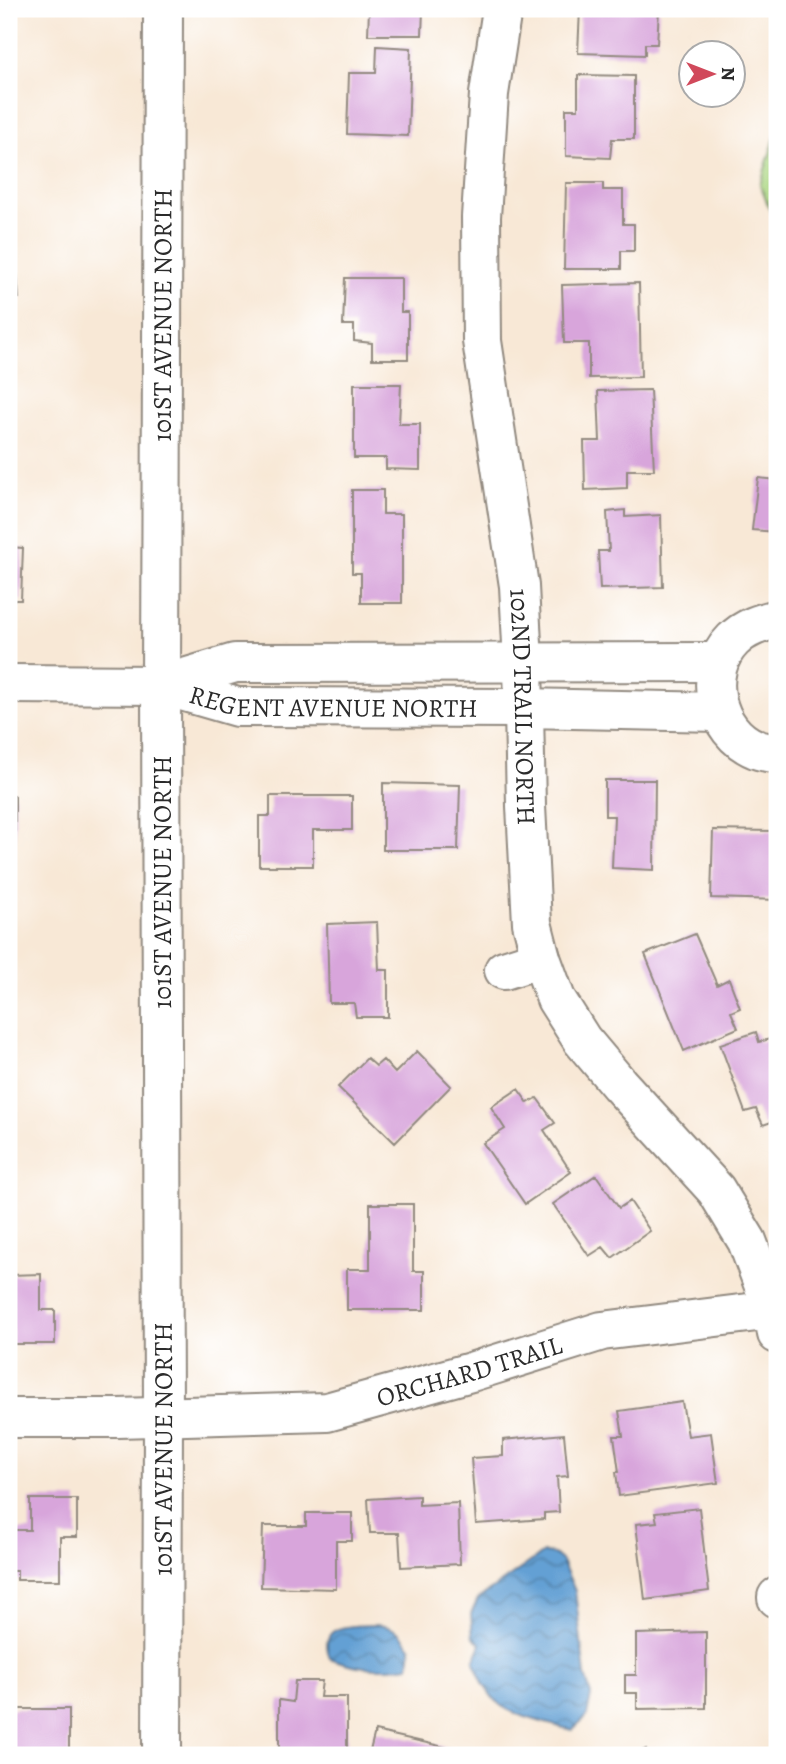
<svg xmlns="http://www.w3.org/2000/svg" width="786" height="1764" font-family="Alegreya,serif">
<defs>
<pattern id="water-waves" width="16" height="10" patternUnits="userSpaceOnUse" patternTransform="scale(1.75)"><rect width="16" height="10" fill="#63a0d4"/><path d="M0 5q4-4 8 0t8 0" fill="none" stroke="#5283ac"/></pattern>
</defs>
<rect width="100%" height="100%" fill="#fff"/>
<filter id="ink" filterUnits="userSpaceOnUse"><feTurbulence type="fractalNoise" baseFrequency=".0143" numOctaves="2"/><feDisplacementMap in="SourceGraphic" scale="14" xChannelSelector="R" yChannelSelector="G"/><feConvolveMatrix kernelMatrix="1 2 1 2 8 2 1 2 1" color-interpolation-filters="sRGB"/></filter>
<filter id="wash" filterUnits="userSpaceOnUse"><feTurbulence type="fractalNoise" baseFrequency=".00686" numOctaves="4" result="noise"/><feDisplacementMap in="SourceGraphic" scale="28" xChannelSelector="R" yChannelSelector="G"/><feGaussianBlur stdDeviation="1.57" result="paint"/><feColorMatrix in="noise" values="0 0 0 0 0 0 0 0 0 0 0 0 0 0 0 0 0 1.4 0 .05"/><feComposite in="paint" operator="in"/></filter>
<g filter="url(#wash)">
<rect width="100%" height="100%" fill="#f8e8d6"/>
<path fill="#acd783" stroke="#6c8157" stroke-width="2" d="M 777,131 L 777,227 L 760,185 Z"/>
<path fill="url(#water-waves)" stroke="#476680" stroke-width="2" d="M 543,1553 L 554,1554 L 562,1561 L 575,1591 L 585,1675 L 591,1695 L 587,1716 L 572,1730 C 551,1724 510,1716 496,1701 C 485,1690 480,1676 474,1662 L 481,1644 L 473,1637 L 471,1614 L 478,1599 Z
M 372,1625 C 393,1625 399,1631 411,1647 L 409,1666 C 379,1670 358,1669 330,1658 C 317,1624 349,1626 372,1625 Z"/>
<g id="blocks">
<path fill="#d8a5db" d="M 369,9 L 423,9 L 422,35 L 368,35 Z
M 580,9 L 659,9 L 657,44 L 645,44 L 645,55 L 578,53 Z
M 377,46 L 411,48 L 408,136 L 347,134 L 349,73 L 376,73 Z
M 578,75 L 634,76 L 634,139 L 612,139 L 610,158 L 566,156 L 566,109 L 578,109 Z
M 14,121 L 15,179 L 9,179 L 9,122 Z
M 566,183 L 603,183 L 603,190 L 623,190 L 623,224 L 634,224 L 634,251 L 621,251 L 621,269 L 564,269 Z
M 9,273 L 17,273 L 19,298 L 9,298 Z
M 345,278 L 401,278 L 401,312 L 408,312 L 408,359 L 372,359 L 372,343 L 354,341 L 354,325 L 343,325 Z
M 639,283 L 641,377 L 589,378 L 589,343 L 564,343 L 562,285 Z
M 354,384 L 401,384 L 399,424 L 420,424 L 420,470 L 386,469 L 386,458 L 354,458 Z
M 650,390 L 654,470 L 627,470 L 627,488 L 585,490 L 584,441 L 600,441 L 598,391 Z
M 758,478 L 777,480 L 777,532 L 752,530 Z
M 352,490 L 383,490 L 383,514 L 402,514 L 402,603 L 361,603 L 361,573 L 352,573 Z
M 625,510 L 625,517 L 661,515 L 663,587 L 600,589 L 598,551 L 609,551 L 607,512 Z
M 9,547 L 23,548 L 21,600 L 9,600 Z
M 605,780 L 655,780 L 654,870 L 612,868 L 614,816 L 605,816 Z
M 383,783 L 460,785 L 458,850 L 383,850 Z
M 9,796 L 15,796 L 15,864 L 9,864 Z
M 270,796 L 352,796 L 352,830 L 313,830 L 313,866 L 259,866 L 259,816 L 270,816 Z
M 713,830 L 777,831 L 777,900 L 711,898 Z
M 377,922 L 379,970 L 388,970 L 388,1017 L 356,1017 L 354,1003 L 329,1003 L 327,924 Z
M 695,934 L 717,985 L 729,979 L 740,1008 L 731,1012 L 738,1028 L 684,1051 L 645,954 Z
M 756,1032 L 759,1042 L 777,1037 L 777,1120 L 763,1125 L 756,1109 L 745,1112 L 720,1044 Z
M 417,1051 L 451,1086 L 395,1143 L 338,1087 L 367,1058 L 376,1066 L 383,1060 L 395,1073 Z
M 518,1089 L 528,1103 L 537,1098 L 555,1123 L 544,1130 L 571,1172 L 525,1204 L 483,1143 L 505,1129 L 491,1107 Z
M 596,1175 L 619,1208 L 630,1201 L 650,1231 L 612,1258 L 603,1247 L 589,1256 L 553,1204 Z
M 370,1204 L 413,1204 L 413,1271 L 424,1271 L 424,1310 L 347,1310 L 347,1269 L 370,1269 Z
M 41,1274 L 41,1310 L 55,1310 L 55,1344 L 12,1344 L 12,1325 L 9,1325 L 9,1275 Z
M 682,1402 L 688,1436 L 711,1433 L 718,1483 L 619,1496 L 616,1472 L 619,1472 L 614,1436 L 623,1436 L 619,1411 Z
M 564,1434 L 568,1476 L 557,1477 L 559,1512 L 544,1513 L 544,1519 L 476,1524 L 471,1458 L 503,1456 L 503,1440 Z
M 419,1496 L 419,1505 L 458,1503 L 460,1564 L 401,1567 L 399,1533 L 370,1533 L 368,1499 Z
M 30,1499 L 77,1499 L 77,1537 L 60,1537 L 60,1580 L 17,1580 L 17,1571 L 9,1571 L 9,1530 L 30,1530 Z
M 699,1508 L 709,1591 L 645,1600 L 636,1524 L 657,1522 L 655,1513 Z
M 306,1513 L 352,1513 L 352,1541 L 336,1541 L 336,1589 L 261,1587 L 263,1526 L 306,1526 Z
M 706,1632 L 706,1708 L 637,1709 L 637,1693 L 625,1693 L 625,1675 L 636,1675 L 636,1634 Z
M 295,1681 L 322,1681 L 320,1697 L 347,1697 L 347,1755 L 279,1755 L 279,1700 L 293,1702 Z
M 9,1709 L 69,1709 L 69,1755 L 9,1755 Z
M 375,1731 L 453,1749 L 450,1755 L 369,1755 Z
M 646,1749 L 650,1755 L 633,1755 Z"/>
</g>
</g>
<g filter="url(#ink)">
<use href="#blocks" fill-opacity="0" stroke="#928a80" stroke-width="2"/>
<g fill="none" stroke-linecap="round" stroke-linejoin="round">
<defs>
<g id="minor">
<path id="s1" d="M 502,9 L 489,94 L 481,217 L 482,341 L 519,586 L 523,663 L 526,806 L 532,923 L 541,958 L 556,999 L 582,1040 L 619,1084 L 716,1190 L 747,1241 L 773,1310 L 777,1334"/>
<path d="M 777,619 C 761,623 746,627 733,640 C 701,672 714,732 756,749 C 762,752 771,752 777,754"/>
<path id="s2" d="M 9,684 L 161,685 L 237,707 L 523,708 L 719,712"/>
<path d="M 161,685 L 235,663 L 718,662"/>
<path d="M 504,970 L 541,958"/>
<path id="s3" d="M 9,1418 L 118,1418 L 327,1412 L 471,1372 L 602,1331 L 773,1310"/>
<path d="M 777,1597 L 777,1598"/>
<path id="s4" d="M 162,1755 L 163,1417 L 161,685 L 163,9"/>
</g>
</defs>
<use href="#minor" stroke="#928a80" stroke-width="42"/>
<use href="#minor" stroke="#fff" stroke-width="38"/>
</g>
</g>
<g text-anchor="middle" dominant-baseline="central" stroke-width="5" stroke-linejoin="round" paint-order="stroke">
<g font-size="26" fill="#2b2b2b" stroke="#fff">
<text stroke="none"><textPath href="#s4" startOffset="1440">101ST AVENUE NORTH</textPath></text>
<text stroke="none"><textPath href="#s2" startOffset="327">REGENT AVENUE NORTH</textPath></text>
<text stroke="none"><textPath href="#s1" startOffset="702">102ND TRAIL NORTH</textPath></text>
<text transform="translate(162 882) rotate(-90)">101ST AVENUE NORTH</text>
<text stroke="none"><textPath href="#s3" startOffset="466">ORCHARD TRAIL</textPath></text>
<text stroke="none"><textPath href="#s4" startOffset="306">101ST AVENUE NORTH</textPath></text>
</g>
</g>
<rect width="786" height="1764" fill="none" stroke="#fff" stroke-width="35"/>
<g transform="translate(712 74) rotate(90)"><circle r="33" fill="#ffffff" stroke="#aaaaaa" stroke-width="2"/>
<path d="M0-5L12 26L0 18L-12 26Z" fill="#d1495b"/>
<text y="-10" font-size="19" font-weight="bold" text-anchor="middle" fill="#2b2b2b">N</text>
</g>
</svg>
